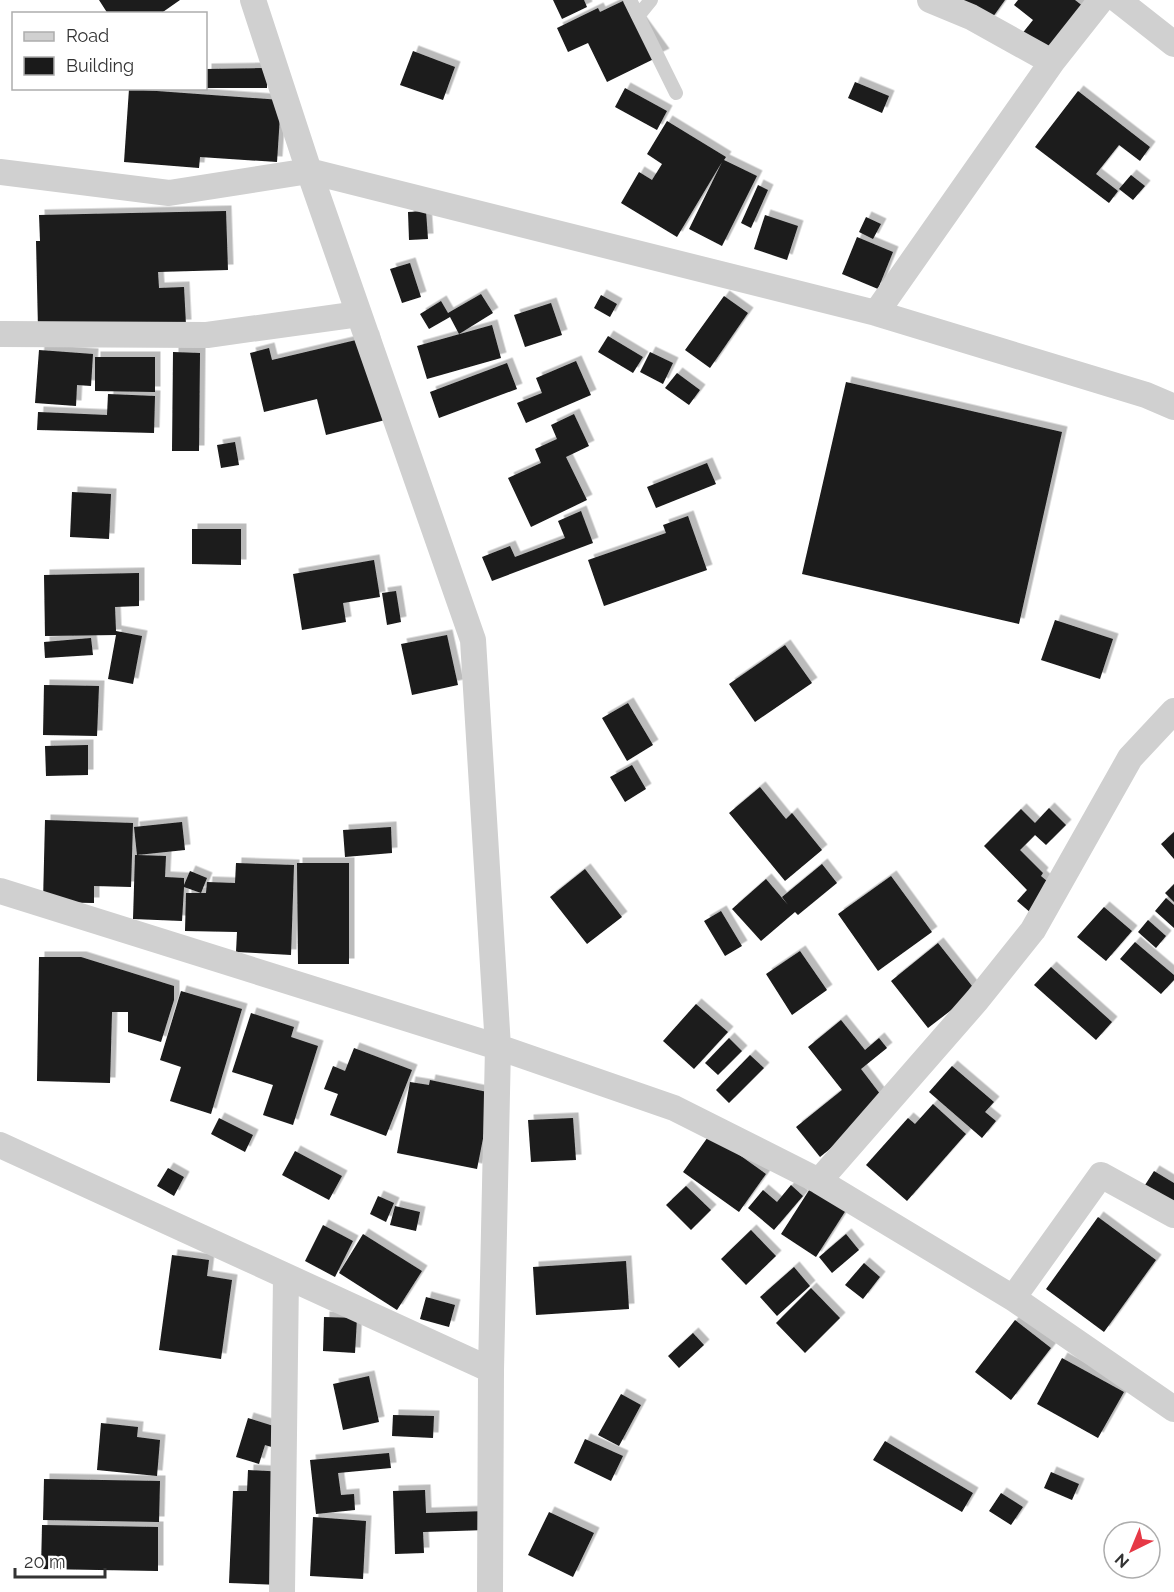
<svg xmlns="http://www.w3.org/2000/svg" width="1174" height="1592" font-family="Raleway,sans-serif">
<defs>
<filter id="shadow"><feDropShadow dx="5.5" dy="-5.5" stdDeviation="0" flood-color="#0004"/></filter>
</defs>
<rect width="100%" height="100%" fill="#fff"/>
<path fill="#1a1a1a" filter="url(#shadow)" d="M 99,0 L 180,0 L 160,14 L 108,14 Z
M 553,0 L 584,0 L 587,7 L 562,19 Z
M 625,0 L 664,54 L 607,82 L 588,43 L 568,52 L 557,28 L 598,8 L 600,12 Z
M 963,0 L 1005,0 L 990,21 L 962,1 Z
M 1018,0 L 1075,0 L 1093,14 L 1053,61 L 1021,35 L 1033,20 L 1014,5 Z
M 413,51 L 455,67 L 443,100 L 400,85 Z
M 267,68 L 267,88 L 206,88 L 206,69 Z
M 855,82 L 889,96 L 882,113 L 848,98 Z
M 625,88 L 667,111 L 657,130 L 615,107 Z
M 129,89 L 281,100 L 277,162 L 200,157 L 199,168 L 124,162 Z
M 1078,91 L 1150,147 L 1140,161 L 1119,145 L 1096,174 L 1118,191 L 1109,203 L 1035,147 Z
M 667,121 L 726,157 L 724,160 L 757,176 L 722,246 L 689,229 L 722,162 L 677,237 L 621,203 L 639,172 L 652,180 L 662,164 L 647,154 Z
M 1131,175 L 1145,186 L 1133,200 L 1119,189 Z
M 758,185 L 768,190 L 751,228 L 741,223 Z
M 226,211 L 228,270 L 158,272 L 159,288 L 184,287 L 186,325 L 38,329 L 36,241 L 40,241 L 39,215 Z
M 426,211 L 428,239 L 409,240 L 408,212 Z
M 765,215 L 798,226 L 787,260 L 754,249 Z
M 866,217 L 881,224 L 873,239 L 859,232 Z
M 857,237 L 893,252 L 878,289 L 842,274 Z
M 410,263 L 421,297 L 402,303 L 390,269 Z
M 481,294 L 493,313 L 459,334 L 450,317 L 429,329 L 420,314 L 441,301 L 448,313 Z
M 601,295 L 617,304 L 610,317 L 594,308 Z
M 724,296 L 748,313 L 710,368 L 685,350 Z
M 551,303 L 562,335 L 525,347 L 514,315 Z
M 492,325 L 501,358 L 427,379 L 417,346 Z
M 373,336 L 393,418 L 326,435 L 317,399 L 264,412 L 250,353 L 269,348 L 272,360 Z
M 608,336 L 643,357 L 633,373 L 598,352 Z
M 39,350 L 93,354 L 91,386 L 77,385 L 76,406 L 35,403 Z
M 173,352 L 200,353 L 199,451 L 172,451 Z
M 650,352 L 673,363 L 663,384 L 640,372 Z
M 95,357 L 155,357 L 155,392 L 95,391 Z
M 576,361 L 591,395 L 526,423 L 517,403 L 542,393 L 536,378 Z
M 507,363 L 517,389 L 439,418 L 430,392 Z
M 677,373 L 700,390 L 689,405 L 665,388 Z
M 846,382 L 1062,432 L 1019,624 L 802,574 Z
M 108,394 L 155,396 L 154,433 L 37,430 L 38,412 L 107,415 Z
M 574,414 L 589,446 L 566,457 L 587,500 L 531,527 L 508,478 L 541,463 L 535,449 L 557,439 L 551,425 Z
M 235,442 L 239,465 L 221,468 L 217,445 Z
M 707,463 L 716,484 L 656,508 L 647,487 Z
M 72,492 L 111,494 L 109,539 L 70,537 Z
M 581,511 L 593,543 L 492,581 L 482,557 L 510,546 L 515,557 L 565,538 L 558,521 Z
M 688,516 L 707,570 L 604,606 L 588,560 L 666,533 L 663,525 Z
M 192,529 L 241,529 L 241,565 L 192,564 Z
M 374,560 L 380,597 L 343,603 L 346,622 L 302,630 L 293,574 Z
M 139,573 L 139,606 L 115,607 L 116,631 L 142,636 L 133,684 L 108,679 L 116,635 L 45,636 L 44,575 Z
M 396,591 L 401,622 L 387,625 L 382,593 Z
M 1055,620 L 1113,639 L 1100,679 L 1041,660 Z
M 447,635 L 458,685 L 412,695 L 401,644 Z
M 91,638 L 93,655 L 45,658 L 44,642 Z
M 785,645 L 812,683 L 755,722 L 729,684 Z
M 44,685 L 99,686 L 97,736 L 43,735 Z
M 628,703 L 653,745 L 627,761 L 602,718 Z
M 88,745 L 88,775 L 46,776 L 45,746 Z
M 632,765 L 646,789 L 625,802 L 610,777 Z
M 760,787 L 786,819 L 792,813 L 822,850 L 785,881 L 729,813 Z
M 1049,808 L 1066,825 L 1046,845 L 1035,835 L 1020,850 L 1043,873 L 1041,876 L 1062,894 L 1039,920 L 1017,901 L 1027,890 L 984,846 L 1021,809 L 1035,823 Z
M 45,820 L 133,823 L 131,887 L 94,886 L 94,903 L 43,902 Z
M 182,822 L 185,850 L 137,855 L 166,856 L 165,877 L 184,878 L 184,885 L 190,871 L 207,878 L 201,893 L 184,887 L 182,921 L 133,919 L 135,855 L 137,855 L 134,827 Z
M 391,827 L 392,853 L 345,857 L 343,830 Z
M 1174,832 L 1174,859 L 1161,844 Z
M 236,863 L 294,865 L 291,955 L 236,952 L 237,932 L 185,931 L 186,893 L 206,893 L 207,882 L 235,883 Z
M 297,863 L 349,863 L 349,964 L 298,964 Z
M 822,864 L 837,883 L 798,915 L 795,912 L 761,941 L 732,909 L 766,879 L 788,905 L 782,897 Z
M 585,869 L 622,917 L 587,944 L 550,897 Z
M 891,876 L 932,932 L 878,971 L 838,914 Z
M 1174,884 L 1174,902 L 1165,893 Z
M 1166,898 L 1174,905 L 1174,928 L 1155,911 Z
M 1104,907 L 1132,931 L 1106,961 L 1077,937 Z
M 721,911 L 742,946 L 725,956 L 704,921 Z
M 1148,920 L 1166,936 L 1156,948 L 1138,932 Z
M 1135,942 L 1174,975 L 1174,980 L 1161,994 L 1120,959 Z
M 938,943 L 976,991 L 928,1028 L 891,981 Z
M 800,951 L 827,990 L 792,1015 L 766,974 Z
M 39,957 L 81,957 L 174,986 L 174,1000 L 161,1042 L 128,1032 L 128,1012 L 112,1012 L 110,1083 L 37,1081 Z
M 1051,967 L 1112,1022 L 1096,1040 L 1034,985 Z
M 181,991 L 242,1009 L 211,1114 L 170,1101 L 181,1067 L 160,1060 Z
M 696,1004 L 728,1032 L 694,1069 L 663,1041 Z
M 251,1013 L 294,1027 L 291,1037 L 318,1046 L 293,1125 L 263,1115 L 273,1085 L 232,1072 Z
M 841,1020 L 865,1050 L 879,1038 L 887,1048 L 861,1069 L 887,1103 L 820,1157 L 796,1127 L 842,1090 L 808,1047 Z
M 729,1038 L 742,1051 L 718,1075 L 705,1063 Z
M 354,1048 L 412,1070 L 386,1136 L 330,1115 L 338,1094 L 324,1089 L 333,1066 L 345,1071 Z
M 750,1055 L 764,1068 L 729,1103 L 716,1090 Z
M 952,1066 L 994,1102 L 985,1112 L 996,1121 L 982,1138 L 929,1092 Z
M 430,1080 L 492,1093 L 477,1169 L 397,1153 L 410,1082 L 429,1085 Z
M 933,1104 L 966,1134 L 907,1201 L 866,1165 L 908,1118 L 915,1124 Z
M 219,1118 L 253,1135 L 245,1152 L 211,1134 Z
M 573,1118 L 576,1160 L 531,1162 L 528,1120 Z
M 710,1134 L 766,1174 L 739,1212 L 683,1172 Z
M 295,1151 L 342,1176 L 329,1200 L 282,1175 Z
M 168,1168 L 184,1177 L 174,1196 L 157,1186 Z
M 1154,1171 L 1174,1183 L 1174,1204 L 1145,1185 Z
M 813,1184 L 848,1207 L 816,1257 L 781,1234 Z
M 791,1185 L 803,1196 L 774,1230 L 748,1208 L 763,1190 L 777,1202 Z
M 686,1186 L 711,1210 L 691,1230 L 666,1205 Z
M 378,1196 L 394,1203 L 386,1222 L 370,1214 Z
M 395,1206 L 420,1212 L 416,1231 L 390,1225 Z
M 1098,1217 L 1156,1260 L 1104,1332 L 1046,1289 Z
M 323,1225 L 353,1241 L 335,1277 L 305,1261 Z
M 751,1230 L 776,1256 L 746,1285 L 721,1259 Z
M 363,1234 L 422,1271 L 397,1310 L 339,1273 Z
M 846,1234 L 859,1250 L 832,1273 L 819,1257 Z
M 172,1255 L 209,1260 L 207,1276 L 232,1280 L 221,1359 L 159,1350 Z
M 626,1261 L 629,1309 L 536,1315 L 533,1267 Z
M 864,1263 L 880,1277 L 863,1299 L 845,1285 Z
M 794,1267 L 810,1286 L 777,1316 L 760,1297 Z
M 811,1288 L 840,1318 L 805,1353 L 776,1323 Z
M 426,1297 L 455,1305 L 449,1327 L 420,1319 Z
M 324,1317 L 357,1318 L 355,1353 L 323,1351 Z
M 1015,1320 L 1051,1348 L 1011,1400 L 975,1372 Z
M 693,1333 L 704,1345 L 679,1368 L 668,1356 Z
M 1062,1358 L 1124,1392 L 1098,1438 L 1037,1404 Z
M 369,1376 L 379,1422 L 343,1430 L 333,1384 Z
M 621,1394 L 641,1405 L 619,1446 L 598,1435 Z
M 393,1415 L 434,1416 L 433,1438 L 392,1436 Z
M 248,1418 L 283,1429 L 278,1449 L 265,1445 L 259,1464 L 236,1457 Z
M 101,1423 L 138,1427 L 137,1437 L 160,1440 L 157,1476 L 97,1470 Z
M 585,1439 L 623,1456 L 611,1481 L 574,1463 Z
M 885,1441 L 973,1493 L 962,1512 L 873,1460 Z
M 389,1453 L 391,1468 L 338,1473 L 341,1495 L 354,1494 L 355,1510 L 316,1514 L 310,1460 Z
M 248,1470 L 287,1472 L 282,1585 L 229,1583 L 233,1491 L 247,1491 Z
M 1051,1472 L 1079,1484 L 1072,1500 L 1044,1488 Z
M 44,1479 L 160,1481 L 159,1522 L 43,1520 Z
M 425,1490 L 426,1513 L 487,1511 L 487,1530 L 423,1532 L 424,1553 L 395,1554 L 393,1491 Z
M 1001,1493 L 1023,1507 L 1011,1525 L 989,1511 Z
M 549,1512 L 594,1533 L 573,1577 L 528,1555 Z
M 313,1517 L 366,1521 L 363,1579 L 310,1576 Z
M 42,1525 L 158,1527 L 158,1571 L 41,1569 Z"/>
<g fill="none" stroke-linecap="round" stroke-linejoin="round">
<path stroke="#d0d0d0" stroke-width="14" d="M 630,0 L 676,93
M 638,16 L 651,0"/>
<path stroke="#d0d0d0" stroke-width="26" d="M 253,0 L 309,171 L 473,640 L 498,1047 L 491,1370 L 490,1592
M 930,0 L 971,17 L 1052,62 L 1101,0
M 1118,0 L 1174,44
M 0,172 L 169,193 L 309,171 L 876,313 L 1146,395 L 1174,407
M 876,313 L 1052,62
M 0,334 L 207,335 L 359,314
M 0,891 L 498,1047 L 674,1108 L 819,1181 L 1013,1298 L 1174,1409
M 0,1145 L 491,1370
M 819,1181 L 977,1000 L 1033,930 L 1130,758 L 1174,711
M 1013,1298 L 1101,1175 L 1174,1215
M 282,1592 L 286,1277"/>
</g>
<rect x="12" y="12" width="195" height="78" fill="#ffffff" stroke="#adadad" stroke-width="1.5"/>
<rect x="24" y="32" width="30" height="9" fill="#d0d0d0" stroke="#adadad" stroke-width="1.5"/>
<text x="66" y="42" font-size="18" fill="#333333">Road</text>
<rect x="24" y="57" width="30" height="18" fill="#1a1a1a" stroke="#adadad" stroke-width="1.5"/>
<text x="66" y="72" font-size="18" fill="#333333">Building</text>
<g transform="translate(1132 1550) rotate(223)"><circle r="28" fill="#ffffff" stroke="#adadad" stroke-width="1.5"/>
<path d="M0-4.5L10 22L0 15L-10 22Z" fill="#e63946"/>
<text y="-9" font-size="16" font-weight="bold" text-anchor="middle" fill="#333333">N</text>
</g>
<path d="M15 1568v9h90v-9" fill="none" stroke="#333333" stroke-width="3"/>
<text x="24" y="1568" font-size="18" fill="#333333" stroke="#ffffff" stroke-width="4.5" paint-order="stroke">20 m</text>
</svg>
